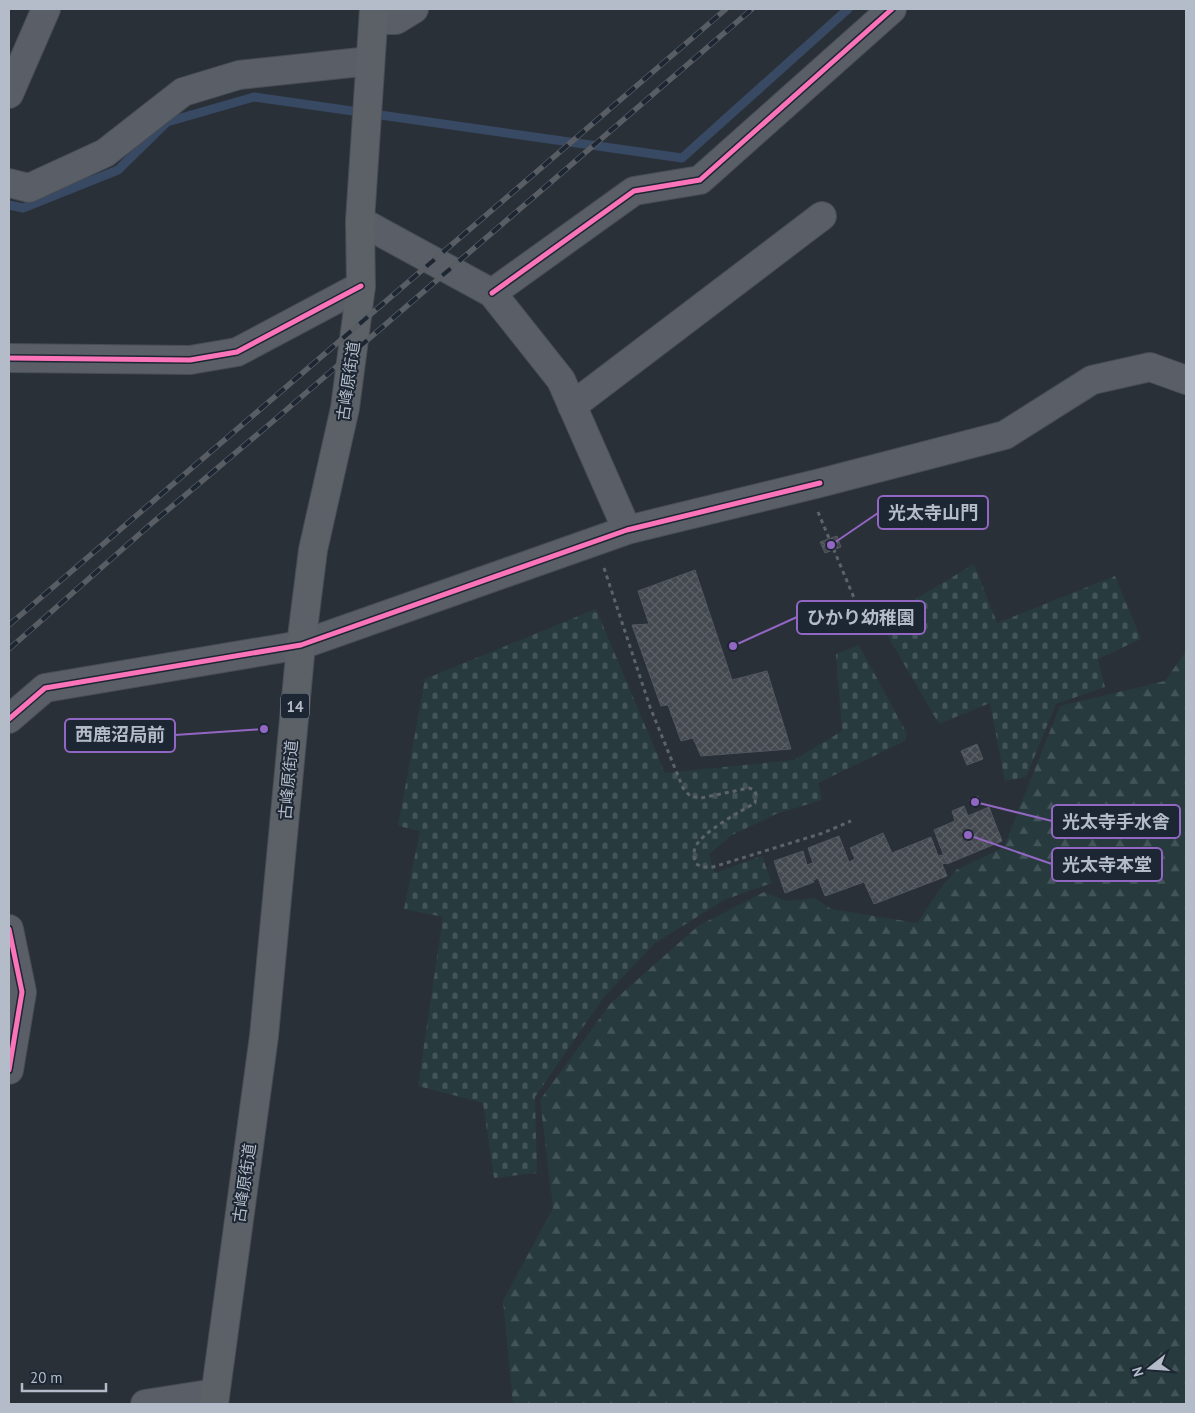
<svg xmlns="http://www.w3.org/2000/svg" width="1195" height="1413" font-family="'PT Sans','Noto Sans JP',sans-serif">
<defs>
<pattern id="forest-firs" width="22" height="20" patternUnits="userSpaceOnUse" patternTransform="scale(1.25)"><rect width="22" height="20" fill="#273a3e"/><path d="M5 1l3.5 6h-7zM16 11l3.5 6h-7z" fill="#445559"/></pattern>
<pattern id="cemetery-stones" width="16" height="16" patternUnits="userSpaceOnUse" patternTransform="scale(1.25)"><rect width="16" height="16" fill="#273a3e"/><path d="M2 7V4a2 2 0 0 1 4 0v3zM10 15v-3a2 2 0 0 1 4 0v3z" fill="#445559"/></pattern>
<pattern id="building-cross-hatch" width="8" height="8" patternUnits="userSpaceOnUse" patternTransform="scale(1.25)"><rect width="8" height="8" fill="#444950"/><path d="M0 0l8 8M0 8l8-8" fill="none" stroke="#5d6168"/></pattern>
</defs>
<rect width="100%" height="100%" fill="#2a3038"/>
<path fill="url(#forest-firs)" d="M 1186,651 L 1186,1404 L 513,1404 L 503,1301 L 553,1208 L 540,1100 L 611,1003 L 698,926 L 764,892 L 786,901 L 815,898 L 831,909 L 917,923 L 940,889 L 956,870 L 1004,847 L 1060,706 L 1165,681 Z"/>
<path fill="url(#cemetery-stones)" d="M 974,564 L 997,623 L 1115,576 L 1141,639 L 1098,659 L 1105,687 L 1056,704 L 1026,777 L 1005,781 L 990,703 L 939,724 L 879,621 Z
M 596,609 L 665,773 L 794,760 L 842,731 L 836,654 L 859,645 L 907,734 L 905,741 L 818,783 L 822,800 L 776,814 L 732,835 L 709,854 L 715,873 L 762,856 L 772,883 L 724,900 L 654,944 L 603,998 L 535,1097 L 537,1173 L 494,1178 L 483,1103 L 418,1086 L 443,917 L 404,909 L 420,831 L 398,826 L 425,679 Z"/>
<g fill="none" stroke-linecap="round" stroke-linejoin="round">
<path stroke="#384963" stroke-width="9" d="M 9,205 L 23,208 L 118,170 L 167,122 L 254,97 L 682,158 L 848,9"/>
</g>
<path fill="url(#building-cross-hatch)" stroke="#52575f" d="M 837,536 L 841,547 L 825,553 L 820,542 Z
M 695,570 L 732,680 L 767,671 L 791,749 L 701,756 L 693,738 L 681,741 L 668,705 L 661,706 L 632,625 L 649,624 L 638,591 Z
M 977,744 L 983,759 L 967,765 L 961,751 Z
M 978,796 L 981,804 L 972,807 L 969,800 Z
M 964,806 L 968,816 L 989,807 L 1002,841 L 947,864 L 934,830 L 955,821 L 952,811 Z
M 883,833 L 892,853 L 931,837 L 938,856 L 944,855 L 947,863 L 942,864 L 947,876 L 874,904 L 864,882 L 825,896 L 818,878 L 813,880 L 814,882 L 785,893 L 774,861 L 803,851 L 807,865 L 813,863 L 808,848 L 839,836 L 849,862 L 855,859 L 850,848 Z"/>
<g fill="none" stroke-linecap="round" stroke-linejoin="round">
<defs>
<path id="minor" d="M 374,20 L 396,20 L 414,9
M 9,94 L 46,9
M 9,183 L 29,188 L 105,153 L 183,92 L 239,75 L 370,61
M 360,221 L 492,293 L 561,380 L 627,530
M 492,293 L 634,191 L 700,180 L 892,9
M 9,358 L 190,360 L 237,352 L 361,286
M 572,406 L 822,216
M 9,719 L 45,688 L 301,645 L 627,530 L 820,483 L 1005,435 L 1092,380 L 1150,367 L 1186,380
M 9,929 L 22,992 L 9,1070
M 145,1404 L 215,1393"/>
<path id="major" d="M 214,1404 L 264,1036 L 301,645 L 313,550 L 345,408 L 361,286 L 360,221 L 374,9"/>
</defs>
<use href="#minor" stroke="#484c53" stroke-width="30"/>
<use href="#major" stroke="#484c55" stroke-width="30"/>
<path stroke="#5d636a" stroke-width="3" stroke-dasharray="4 4" stroke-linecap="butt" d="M 818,512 L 857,605
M 604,568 L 650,707 L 683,788 L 690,796 L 701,798 L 749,788 L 754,790 L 756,794 L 755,803 C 741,811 700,833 695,848 C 693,854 694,858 696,864 L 703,867 L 713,867 L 823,833 L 851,821"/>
<use href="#minor" stroke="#5a5e66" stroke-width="28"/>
<use href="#major" stroke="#5c6168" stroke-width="28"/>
<defs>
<path id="rail" d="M 9,625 L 726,9
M 9,649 L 151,524 L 271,423 L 752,9"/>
</defs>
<use href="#rail" stroke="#595d64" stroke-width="5.5"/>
<use href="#rail" stroke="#1d2633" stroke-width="4" stroke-dasharray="11" stroke-linecap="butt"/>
<defs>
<path id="cycleway" d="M 492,293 L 634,191 L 700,180 L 892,9
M 9,358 L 190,360 L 237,352 L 361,286
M 9,719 L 45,688 L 301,645 L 627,530 L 820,483
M 9,929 L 22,992 L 9,1070"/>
</defs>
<use href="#cycleway" stroke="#1d2633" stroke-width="8"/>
<use href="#cycleway" stroke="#fb73b8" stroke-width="5"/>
</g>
<g text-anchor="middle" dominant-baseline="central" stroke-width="4" stroke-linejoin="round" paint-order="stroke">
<rect fill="#1d2633" stroke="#878f9c" stroke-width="1" x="281" y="693.5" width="28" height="25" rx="4"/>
<g font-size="15" font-weight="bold" fill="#b4bcc9">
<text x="295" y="706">14</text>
</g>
<g font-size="16" fill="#b4bcc9" stroke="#1d2633">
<text transform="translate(348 381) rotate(-82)">古峰原街道</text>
<text transform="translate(288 780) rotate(-85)">古峰原街道</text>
<text transform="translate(244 1183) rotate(-82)">古峰原街道</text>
</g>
</g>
<path fill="none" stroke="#9266c3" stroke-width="2" d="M831 545L878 513M733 646L797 617M264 729L175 735M975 802L1052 821M968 835L1052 864"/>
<g fill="#9266c3" stroke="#1d2633" stroke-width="2">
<circle cx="831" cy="545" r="5"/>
<circle cx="733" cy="646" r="5"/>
<circle cx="264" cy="729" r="5"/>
<circle cx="975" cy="802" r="5"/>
<circle cx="968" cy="835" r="5"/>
</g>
<g fill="#1d2633" stroke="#9266c3" stroke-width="2">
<rect x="878" y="496" width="110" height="33" rx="5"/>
<rect x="797" y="601" width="128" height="33" rx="5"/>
<rect x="65" y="719" width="110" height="33" rx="5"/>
<rect x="1052" y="805" width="128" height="33" rx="5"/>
<rect x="1052" y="848" width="110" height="33" rx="5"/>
</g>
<g font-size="18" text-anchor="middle" font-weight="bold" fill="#b4bcc9">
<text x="933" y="519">光太寺山門</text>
<text x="861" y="624">ひかり幼稚園</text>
<text x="120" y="741">西鹿沼局前</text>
<text x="1116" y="828">光太寺手水舎</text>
<text x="1107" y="871">光太寺本堂</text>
</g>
<rect width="1195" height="1413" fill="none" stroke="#b4bcc9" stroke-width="20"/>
<g transform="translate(1150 1368) rotate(253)" stroke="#1d2633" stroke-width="4" paint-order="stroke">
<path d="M0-4L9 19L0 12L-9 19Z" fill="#b4bcc9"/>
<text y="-8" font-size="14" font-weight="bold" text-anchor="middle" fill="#b4bcc9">N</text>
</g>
<path d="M22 1383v8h84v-8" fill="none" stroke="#b4bcc9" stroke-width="2.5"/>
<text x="30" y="1383" font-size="15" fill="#b4bcc9" stroke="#1d2633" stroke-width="4" paint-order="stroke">20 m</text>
</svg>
